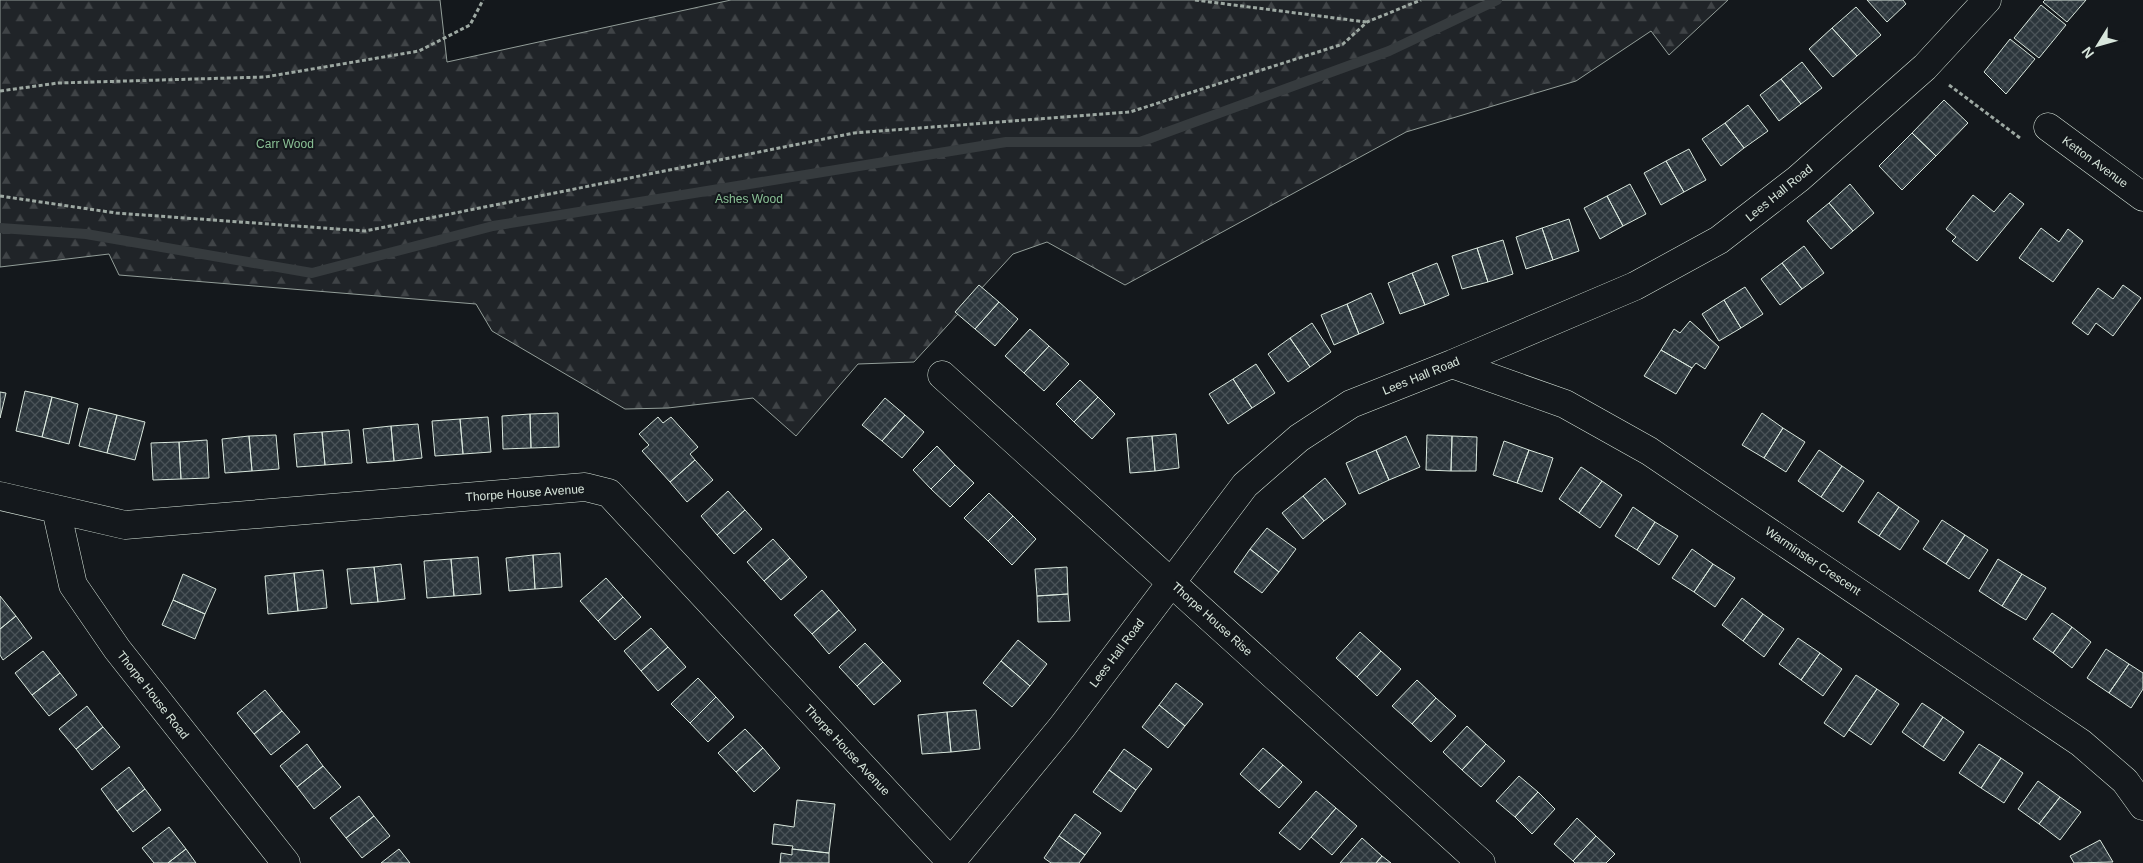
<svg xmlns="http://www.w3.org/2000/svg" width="2143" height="863" font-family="Helvetica,sans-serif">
<defs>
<pattern id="forest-firs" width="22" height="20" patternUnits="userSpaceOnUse" patternTransform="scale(1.25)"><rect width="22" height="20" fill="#202428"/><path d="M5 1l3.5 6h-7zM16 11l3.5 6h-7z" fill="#404447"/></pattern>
<pattern id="building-cross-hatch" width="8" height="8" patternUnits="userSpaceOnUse" patternTransform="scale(1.25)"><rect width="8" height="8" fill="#2c363c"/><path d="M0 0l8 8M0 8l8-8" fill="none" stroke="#4a5358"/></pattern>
</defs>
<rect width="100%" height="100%" fill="#14181c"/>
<path fill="url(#forest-firs)" stroke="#939e99" d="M 0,0 L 440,0 L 447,62 L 731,0 L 1728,0 L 1669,55 L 1651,31 L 1576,81 L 1406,132 L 1125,285 L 1047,242 L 1013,254 L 914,362 L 858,364 L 796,436 L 753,398 L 668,408 L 625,409 L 492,331 L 476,304 L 119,275 L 109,254 L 0,267 Z"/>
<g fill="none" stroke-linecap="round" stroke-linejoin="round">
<path stroke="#363b3e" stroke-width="10" d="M 0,228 L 86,234 L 312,273 L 493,226 L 1006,142 L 1140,142 L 1389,51 L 1497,0"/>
</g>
<path fill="url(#building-cross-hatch)" stroke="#d8e6dc" d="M 1867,0 L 1903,0 L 1906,4 L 1887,22 Z
M 2045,0 L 2086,0 L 2067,22 L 2043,2 Z
M 2041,5 L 2066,25 L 2039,58 L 2014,38 Z
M 1856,7 L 1881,35 L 1857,56 L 1832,28 Z
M 1832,28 L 1857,56 L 1833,77 L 1809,49 Z
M 2010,39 L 2035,59 L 2006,94 L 1984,72 Z
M 1802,62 L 1822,88 L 1801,104 L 1781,79 Z
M 1781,79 L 1801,104 L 1779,121 L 1760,95 Z
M 1944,100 L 1968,123 L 1936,156 L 1912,133 Z
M 1748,105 L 1768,131 L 1744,148 L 1725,123 Z
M 1725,123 L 1744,148 L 1721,166 L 1702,139 Z
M 1912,133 L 1936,156 L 1902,190 L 1879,166 Z
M 1689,149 L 1706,180 L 1684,192 L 1666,161 Z
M 1666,161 L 1684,192 L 1661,205 L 1644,173 Z
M 1630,184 L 1646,214 L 1623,226 L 1607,196 Z
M 1850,184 L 1874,213 L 1853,231 L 1829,203 Z
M 2010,193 L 2024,204 L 1977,261 L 1952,241 L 1956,237 L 1946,229 L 1973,195 L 1994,212 Z
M 1607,196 L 1623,226 L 1600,239 L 1584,208 Z
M 1829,203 L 1853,231 L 1831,249 L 1807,221 Z
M 1569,219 L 1579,251 L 1553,260 L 1542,228 Z
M 1542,228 L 1553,260 L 1526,269 L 1516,237 Z
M 2041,228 L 2059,242 L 2068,229 L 2083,241 L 2053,282 L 2019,258 Z
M 1503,240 L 1513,274 L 1488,282 L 1477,248 Z
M 1804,246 L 1824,273 L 1802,289 L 1782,263 Z
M 1477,248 L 1488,282 L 1462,289 L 1452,256 Z
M 1437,263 L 1449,295 L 1425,305 L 1412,273 Z
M 1782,263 L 1802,289 L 1780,305 L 1761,279 Z
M 1412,273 L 1425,305 L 1400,314 L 1388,283 Z
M 979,285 L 999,302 L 975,329 L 955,312 Z
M 2123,285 L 2141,298 L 2113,336 L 2096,323 L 2088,335 L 2072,323 L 2098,288 L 2113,299 Z
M 1745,287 L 1763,314 L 1741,328 L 1724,300 Z
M 1371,293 L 1384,323 L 1359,334 L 1347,304 Z
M 1724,300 L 1741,328 L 1719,341 L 1702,314 Z
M 999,302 L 1018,319 L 995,346 L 975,329 Z
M 1347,304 L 1359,334 L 1334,345 L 1321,315 Z
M 1690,321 L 1719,347 L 1705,369 L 1696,363 L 1692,368 L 1661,350 L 1674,329 L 1680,333 Z
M 1312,323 L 1331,352 L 1310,367 L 1290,338 Z
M 1030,329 L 1049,346 L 1024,373 L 1005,356 Z
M 1290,338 L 1310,367 L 1288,382 L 1268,354 Z
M 1049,346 L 1069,364 L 1044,391 L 1024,373 Z
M 1661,350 L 1692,368 L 1676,394 L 1644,376 Z
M 1256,364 L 1275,393 L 1252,408 L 1233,379 Z
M 1233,379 L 1252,408 L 1228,424 L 1209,394 Z
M 1080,380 L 1098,397 L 1074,422 L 1056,404 Z
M 25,391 L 52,397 L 42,437 L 16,431 Z
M 0,392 L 6,393 L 0,418 Z
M 52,397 L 78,404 L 69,444 L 42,437 Z
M 1098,397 L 1115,414 L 1092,439 L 1074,422 Z
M 885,398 L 905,415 L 882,441 L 862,425 Z
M 89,408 L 117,415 L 107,453 L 79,446 Z
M 558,413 L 559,447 L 531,448 L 530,414 Z
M 1762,413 L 1783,428 L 1764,458 L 1742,445 Z
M 530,414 L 531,448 L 503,449 L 502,416 Z
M 117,415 L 145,422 L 135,460 L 107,453 Z
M 905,415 L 924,432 L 902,458 L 882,441 Z
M 488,417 L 491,452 L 463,454 L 460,419 Z
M 658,417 L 663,423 L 671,417 L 698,447 L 690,454 L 695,460 L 670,482 L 642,451 L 649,445 L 639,434 Z
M 460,419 L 463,454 L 435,456 L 432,421 Z
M 418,424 L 422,458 L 394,461 L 391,426 Z
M 391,426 L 394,461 L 367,463 L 363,429 Z
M 1783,428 L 1805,442 L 1786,472 L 1764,458 Z
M 349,430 L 352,463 L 325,465 L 322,432 Z
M 322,432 L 325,465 L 297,467 L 294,434 Z
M 1176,434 L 1179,468 L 1155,471 L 1152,436 Z
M 276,435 L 279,469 L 252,471 L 249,436 Z
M 1427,435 L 1452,436 L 1451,471 L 1426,470 Z
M 249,436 L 252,471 L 225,473 L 222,439 Z
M 1152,436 L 1155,471 L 1130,473 L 1127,438 Z
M 1406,436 L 1420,467 L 1389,480 L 1376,450 Z
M 1452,436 L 1477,437 L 1476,471 L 1451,471 Z
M 207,440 L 209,478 L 181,479 L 179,442 Z
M 1504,441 L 1529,450 L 1517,483 L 1493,475 Z
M 179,442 L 181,479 L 153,480 L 151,443 Z
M 937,446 L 955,465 L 931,489 L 913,470 Z
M 1376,450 L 1389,480 L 1359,494 L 1346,463 Z
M 1529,450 L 1553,458 L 1542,492 L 1517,483 Z
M 1819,450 L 1842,466 L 1821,497 L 1798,481 Z
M 695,460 L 713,480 L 687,502 L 670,482 Z
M 955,465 L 974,483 L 950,507 L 931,489 Z
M 1842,466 L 1864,481 L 1843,512 L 1821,497 Z
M 1581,467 L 1602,481 L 1579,513 L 1559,499 Z
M 1325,478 L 1346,504 L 1324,521 L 1303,496 Z
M 1602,481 L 1622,495 L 1600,528 L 1579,513 Z
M 728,491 L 745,510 L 717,535 L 701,516 Z
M 1878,492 L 1899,507 L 1879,536 L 1858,522 Z
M 989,493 L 1013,516 L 988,541 L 964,518 Z
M 1303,496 L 1324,521 L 1303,539 L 1282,513 Z
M 1633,507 L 1655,522 L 1637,550 L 1615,536 Z
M 1899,507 L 1919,521 L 1900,550 L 1879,536 Z
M 745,510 L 762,529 L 734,554 L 717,535 Z
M 1013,516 L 1036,539 L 1012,565 L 988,541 Z
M 1942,520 L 1965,535 L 1946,564 L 1923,549 Z
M 1655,522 L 1678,536 L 1659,565 L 1637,550 Z
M 1267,528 L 1296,549 L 1279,572 L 1250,549 Z
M 1965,535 L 1988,550 L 1969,579 L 1946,564 Z
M 773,539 L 790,558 L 764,581 L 747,562 Z
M 1250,549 L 1279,572 L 1262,593 L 1234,572 Z
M 1692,549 L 1713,564 L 1694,592 L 1672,578 Z
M 560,553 L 562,587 L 535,589 L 533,555 Z
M 533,555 L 535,589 L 509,591 L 506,558 Z
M 478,557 L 481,594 L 454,596 L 451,559 Z
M 790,558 L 807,577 L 781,600 L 764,581 Z
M 451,559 L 454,596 L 427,598 L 424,561 Z
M 1998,559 L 2022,574 L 2002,606 L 1979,591 Z
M 401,564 L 405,599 L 378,602 L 374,567 Z
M 1713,564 L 1735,578 L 1715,607 L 1694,592 Z
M 374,567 L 378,602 L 351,604 L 347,569 Z
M 1067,567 L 1068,594 L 1037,596 L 1035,569 Z
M 323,570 L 327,608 L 298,611 L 294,573 Z
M 294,573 L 298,611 L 268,614 L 265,576 Z
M 183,574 L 216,589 L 205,614 L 173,600 Z
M 2022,574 L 2046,588 L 2026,620 L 2002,606 Z
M 606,578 L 623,597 L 598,621 L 580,601 Z
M 822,590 L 839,610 L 812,634 L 794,615 Z
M 1068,594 L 1070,621 L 1038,622 L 1037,596 Z
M 0,596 L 16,616 L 0,629 Z
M 623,597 L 641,617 L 615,640 L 598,621 Z
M 1742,598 L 1763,614 L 1743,641 L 1722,625 Z
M 173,600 L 205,614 L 195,639 L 162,625 Z
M 839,610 L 856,630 L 829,654 L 812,634 Z
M 2052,613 L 2072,627 L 2053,653 L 2033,639 Z
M 1763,614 L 1784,629 L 1764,657 L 1743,641 Z
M 16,616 L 32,638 L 3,660 L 0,655 L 0,629 Z
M 2072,627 L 2091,642 L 2072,668 L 2053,653 Z
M 651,628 L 668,647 L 641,671 L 624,651 Z
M 1360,632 L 1381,651 L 1357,677 L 1336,658 Z
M 1798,638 L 1820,653 L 1801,680 L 1779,664 Z
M 1018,640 L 1047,664 L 1030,686 L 1001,661 Z
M 865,643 L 883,662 L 857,686 L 839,667 Z
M 668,647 L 686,667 L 658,691 L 641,671 Z
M 2106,649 L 2129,664 L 2109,693 L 2087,678 Z
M 43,651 L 60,673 L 32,695 L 15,673 Z
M 1381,651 L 1401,669 L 1377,696 L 1357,677 Z
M 1820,653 L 1842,669 L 1823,696 L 1801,680 Z
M 1001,661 L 1030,686 L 1012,707 L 983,683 Z
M 883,662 L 901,681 L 874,705 L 857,686 Z
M 2129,664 L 2143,673 L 2143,689 L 2131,708 L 2109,693 Z
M 60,673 L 77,695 L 49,716 L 32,695 Z
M 1856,675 L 1877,689 L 1844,737 L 1824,723 Z
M 698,678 L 716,697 L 690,723 L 671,704 Z
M 1417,680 L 1436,698 L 1412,724 L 1392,706 Z
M 1176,683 L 1203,704 L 1185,726 L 1159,705 Z
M 1877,689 L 1899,704 L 1871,745 L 1849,730 Z
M 265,690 L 282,711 L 254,734 L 237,713 Z
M 716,697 L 734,717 L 708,742 L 690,723 Z
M 1436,698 L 1456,716 L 1431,742 L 1412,724 Z
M 1922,703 L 1943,717 L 1923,747 L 1902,732 Z
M 1159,705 L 1185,726 L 1168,748 L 1142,727 Z
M 87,706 L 103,727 L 76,749 L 59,729 Z
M 976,710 L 980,749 L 951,752 L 947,712 Z
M 282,711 L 300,732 L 271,755 L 254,734 Z
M 947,712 L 951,752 L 922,754 L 918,715 Z
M 1943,717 L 1964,732 L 1944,761 L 1923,747 Z
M 1467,726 L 1486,744 L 1462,770 L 1443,752 Z
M 103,727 L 120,747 L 92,770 L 76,749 Z
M 745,729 L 763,748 L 736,772 L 718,753 Z
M 307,744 L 323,766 L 297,787 L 280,766 Z
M 1486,744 L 1505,761 L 1481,787 L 1462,770 Z
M 1979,744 L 2001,758 L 1981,788 L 1959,773 Z
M 763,748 L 780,768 L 754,792 L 736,772 Z
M 1263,748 L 1283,765 L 1259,791 L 1240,774 Z
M 1124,749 L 1152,769 L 1136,790 L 1109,770 Z
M 2001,758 L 2023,773 L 2004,803 L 1981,788 Z
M 1283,765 L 1302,782 L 1279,808 L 1259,791 Z
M 323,766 L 341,787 L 314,809 L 297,787 Z
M 129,767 L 145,789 L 117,811 L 101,789 Z
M 1109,770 L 1136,790 L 1121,812 L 1093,792 Z
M 1519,776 L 1538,792 L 1515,817 L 1496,801 Z
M 2038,781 L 2060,797 L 2039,824 L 2018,809 Z
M 145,789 L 161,810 L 133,832 L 117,811 Z
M 1316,791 L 1336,808 L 1300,850 L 1279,833 Z
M 1538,792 L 1555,809 L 1532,834 L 1515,817 Z
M 359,796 L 374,816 L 346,838 L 330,818 Z
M 2060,797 L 2081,812 L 2060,840 L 2039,824 Z
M 797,800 L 835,804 L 829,853 L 792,849 L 793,846 L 772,844 L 774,824 L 794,827 Z
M 1336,808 L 1357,826 L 1332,855 L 1311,837 Z
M 1075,814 L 1101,833 L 1085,855 L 1059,836 Z
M 374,816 L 390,836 L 362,858 L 346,838 Z
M 1577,818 L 1596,836 L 1573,861 L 1554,844 Z
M 169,827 L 186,849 L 168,863 L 154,863 L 142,848 Z
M 1059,836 L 1085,855 L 1079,863 L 1051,863 L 1044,858 Z
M 1596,836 L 1615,854 L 1606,863 L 1575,863 L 1573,861 Z
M 1362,838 L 1382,856 L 1376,863 L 1340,863 Z
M 2100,840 L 2113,862 L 2074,863 L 2070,856 Z
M 186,849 L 196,863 L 168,863 Z
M 399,849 L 410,863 L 381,863 Z
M 792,849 L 829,853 L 829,863 L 780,863 L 781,853 L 792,855 Z
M 1382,856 L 1391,863 L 1376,863 Z"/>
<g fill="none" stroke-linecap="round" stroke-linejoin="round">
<defs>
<path id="minor" d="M 2048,127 L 2143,197
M 1452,364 L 1565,404 L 1649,451 L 2081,743 L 2125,781 L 2143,806
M 942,375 L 1481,863
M 0,496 L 125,525 L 585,487 L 609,493 L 952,863
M 56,509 L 73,585 L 117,649 L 286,863
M 950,863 L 1062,727 L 1245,485 L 1299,438 L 1351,404 L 1452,364 L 1635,286 L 1719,240 L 1798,179 L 1925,67 L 1987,0"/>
</defs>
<use href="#minor" stroke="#d8e6dc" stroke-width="29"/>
<path stroke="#9da8a2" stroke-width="3" stroke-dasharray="4 2.5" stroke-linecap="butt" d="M 1195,0 L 1366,22
M 1949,85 L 2020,138
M 0,91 L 58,83 L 265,77 L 419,51 L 470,25 L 483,0
M 0,196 L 116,213 L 365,231 L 854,133 L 1130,112 L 1343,44 L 1367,22 L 1421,0"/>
<use href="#minor" stroke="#14181c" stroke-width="28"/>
</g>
<g text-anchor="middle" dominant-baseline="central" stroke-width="4" stroke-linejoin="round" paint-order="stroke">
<g font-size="12" fill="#8ac095" stroke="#14181c">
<text x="285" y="144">Carr Wood</text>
<text x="749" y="199">Ashes Wood</text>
</g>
<g font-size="12" fill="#d8e6dc" stroke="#14181c">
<text transform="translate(2095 162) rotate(36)">Ketton Avenue</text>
<text transform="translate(1779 193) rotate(-39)">Lees Hall Road</text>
<text transform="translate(1421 376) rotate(-22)">Lees Hall Road</text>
<text transform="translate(525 493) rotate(-4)">Thorpe House Avenue</text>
<text transform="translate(1813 561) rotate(34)">Warminster Crescent</text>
<text transform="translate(1212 619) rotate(42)">Thorpe House Rise</text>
<text transform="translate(1117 653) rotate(-53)">Lees Hall Road</text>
<text transform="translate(153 695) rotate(52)">Thorpe House Road</text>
<text transform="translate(847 750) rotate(47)">Thorpe House Avenue</text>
</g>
</g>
<g transform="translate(2098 45) rotate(233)" stroke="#14181c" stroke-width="4" paint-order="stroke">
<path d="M0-4L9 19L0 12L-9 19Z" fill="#d8e6dc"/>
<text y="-8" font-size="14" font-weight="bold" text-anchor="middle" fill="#d8e6dc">N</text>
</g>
</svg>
